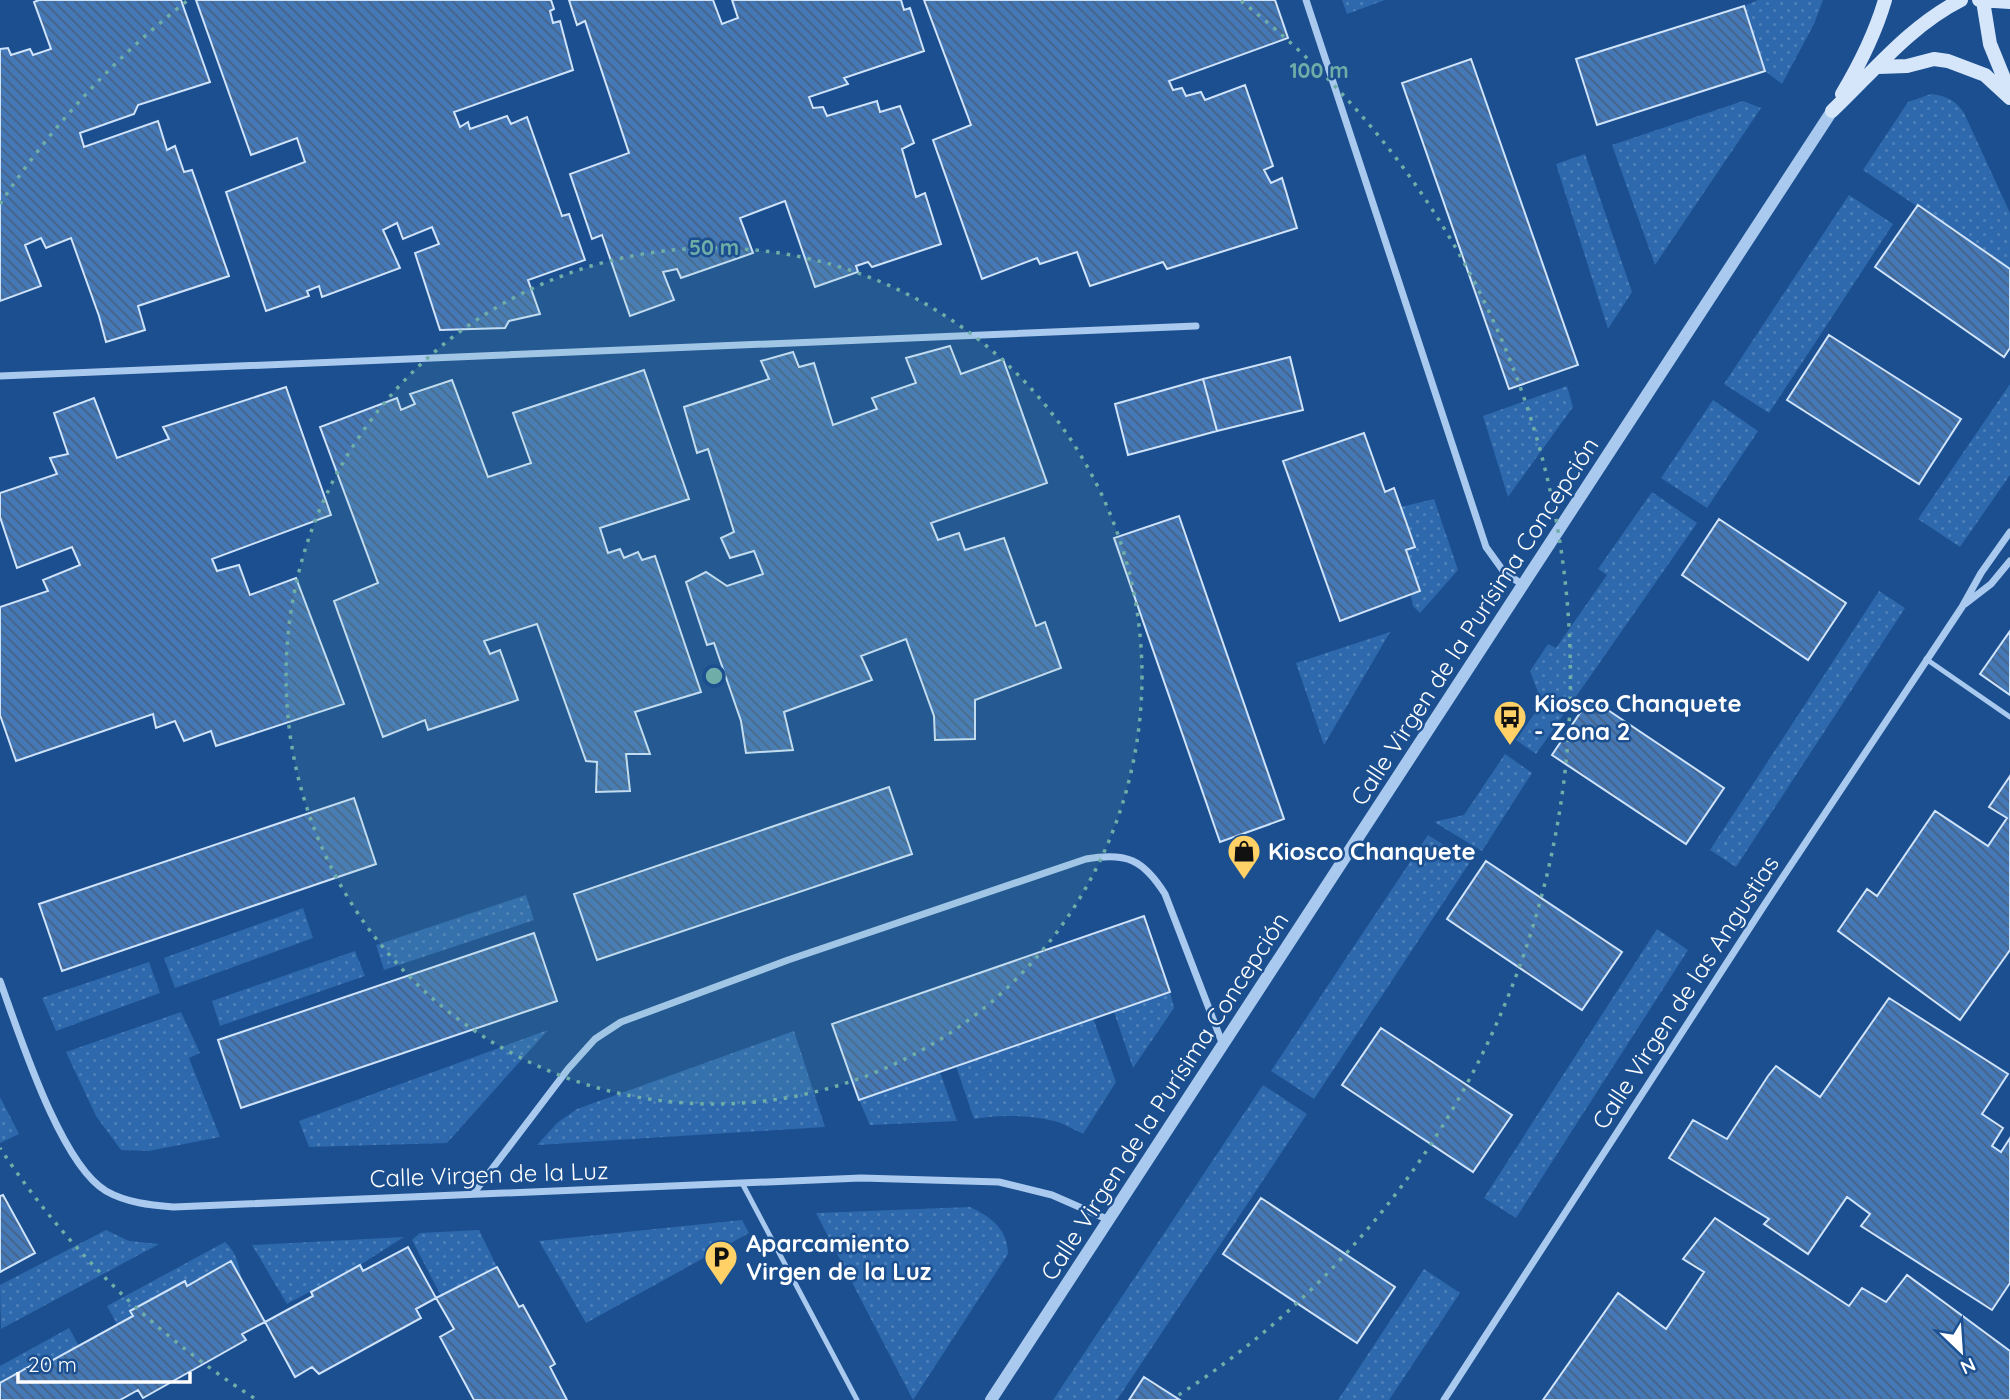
<svg xmlns="http://www.w3.org/2000/svg" width="2010" height="1400" font-family="Quicksand,sans-serif">
<defs>
<pattern id="grass-dots" width="8" height="8" patternUnits="userSpaceOnUse" patternTransform="scale(1.75)"><rect width="8" height="8" fill="#2e69ad"/><path d="M2 2h.1M6 6h.1" fill="none" stroke="#4d80b9" stroke-width="1.8" stroke-linecap="round"/></pattern>
<pattern id="building-back-hatch" width="6" height="6" patternUnits="userSpaceOnUse" patternTransform="scale(1.75)"><rect width="6" height="6" fill="#4478b7"/><path d="M-1 5l2 2M0 0l6 6M5-1l2 2" fill="none" stroke="#486282"/></pattern>
</defs>
<rect width="100%" height="100%" fill="#1b4f8f"/>
<path fill="url(#grass-dots)" d="M 1342,0 L 1385,0 L 1347,14 Z
M 1758,0 L 1823,0 L 1814,24 L 1782,84 L 1765,71 L 1744,6 Z
M 1931,94 C 1947,96 1955,100 1964,113 L 2010,213 L 2010,269 L 1863,170 L 1908,102 Z
M 1743,101 L 1761,108 L 1655,265 L 1612,145 Z
M 1585,154 L 1632,292 L 1608,329 L 1556,164 Z
M 1849,195 L 1893,224 L 1769,413 L 1724,384 Z
M 2010,384 L 2010,475 L 1960,547 L 1918,519 Z
M 1567,386 L 1573,407 L 1508,497 L 1483,416 Z
M 1713,400 L 1758,431 L 1707,508 L 1661,478 Z
M 1652,492 L 1697,523 L 1536,754 L 1516,740 L 1542,703 L 1530,671 L 1548,644 L 1556,648 L 1607,575 L 1598,569 Z
M 1434,499 L 1458,570 L 1420,613 L 1413,606 L 1411,595 L 1420,591 L 1406,550 L 1401,507 Z
M 1879,591 L 1905,608 L 1736,867 L 1710,850 Z
M 1390,632 L 1324,745 L 1296,663 Z
M 1505,754 L 1532,773 L 1482,851 L 1434,822 L 1464,815 Z
M 1428,835 L 1470,862 L 1314,1099 L 1271,1071 Z
M 526,895 L 534,920 L 384,970 L 376,945 Z
M 303,908 L 313,938 L 175,988 L 164,958 Z
M 1657,929 L 1688,950 L 1516,1218 L 1484,1198 Z
M 355,951 L 365,976 L 220,1026 L 212,1001 Z
M 149,962 L 160,993 L 56,1031 L 42,998 Z
M 1170,992 L 1174,1008 L 1133,1068 L 1114,1012 Z
M 181,1012 L 200,1053 L 189,1058 L 220,1137 L 149,1151 L 121,1150 L 96,1116 L 66,1052 Z
M 1093,1018 L 1116,1082 L 1083,1134 C 1075,1130 1066,1125 1058,1122 C 1033,1115 1000,1114 974,1119 L 956,1066 Z
M 548,1030 L 447,1143 L 309,1147 L 299,1121 Z
M 794,1031 L 825,1127 L 537,1145 L 557,1123 L 577,1109 Z
M 940,1072 L 957,1121 L 870,1125 L 859,1100 Z
M 1263,1085 L 1307,1114 L 1117,1400 L 1053,1400 Z
M 0,1097 L 19,1134 L 0,1143 Z
M 970,1207 C 991,1217 1008,1229 1008,1254 L 913,1400 L 816,1213 Z
M 742,1220 L 749,1233 L 586,1323 L 539,1241 Z
M 106,1230 L 129,1241 L 159,1244 L 1,1329 L 0,1285 Z
M 479,1230 L 497,1267 L 441,1296 L 412,1240 L 420,1233 Z
M 404,1237 L 360,1265 L 287,1304 L 252,1245 Z
M 225,1242 C 237,1253 239,1266 242,1281 L 231,1261 L 187,1286 L 185,1282 L 131,1312 L 133,1316 L 118,1326 L 107,1306 Z
M 1424,1269 L 1460,1293 L 1389,1400 L 1338,1400 Z
M 69,1328 L 79,1346 L 44,1365 L 41,1360 L 0,1383 L 0,1366 Z"/>
<path fill="url(#building-back-hatch)" stroke="#cfe3fa" stroke-width="2" d="M 39,0 L 181,0 L 210,82 L 138,105 L 134,114 L 80,133 L 84,147 L 158,121 L 167,150 L 175,146 L 184,172 L 192,170 L 229,276 L 138,306 L 145,330 L 106,342 L 99,316 L 71,238 L 46,248 L 41,238 L 25,245 L 41,286 L 0,301 L 0,49 L 8,48 L 11,55 L 30,49 L 33,55 L 51,49 L 34,2 Z
M 196,0 L 551,0 L 554,9 L 550,11 L 553,23 L 560,21 L 573,70 L 454,112 L 460,127 L 468,122 L 470,129 L 507,116 L 511,124 L 527,117 L 562,216 L 569,214 L 585,260 L 528,280 L 540,314 L 509,321 L 505,328 L 440,330 L 415,253 L 439,244 L 432,227 L 403,239 L 397,223 L 383,230 L 400,268 L 322,297 L 319,286 L 307,291 L 309,296 L 266,311 L 226,192 L 305,162 L 297,138 L 251,155 Z
M 569,0 L 713,0 L 722,24 L 738,18 L 732,0 L 901,0 L 904,10 L 910,8 L 924,51 L 844,78 L 848,84 L 809,97 L 813,108 L 823,107 L 827,116 L 877,101 L 880,112 L 900,106 L 914,143 L 902,149 L 916,197 L 925,193 L 941,244 L 872,267 L 868,262 L 856,266 L 858,272 L 815,287 L 785,201 L 740,218 L 753,253 L 681,278 L 677,269 L 663,272 L 674,300 L 630,316 L 602,235 L 592,239 L 570,174 L 629,153 L 585,21 L 577,25 Z
M 924,0 L 1275,0 L 1288,38 L 1169,81 L 1173,90 L 1182,88 L 1186,96 L 1201,92 L 1205,100 L 1245,85 L 1273,166 L 1264,170 L 1271,183 L 1282,178 L 1297,228 L 1167,269 L 1163,262 L 1090,286 L 1077,252 L 1040,264 L 1037,258 L 982,279 L 933,140 L 971,125 Z
M 1744,6 L 1765,71 L 1597,125 L 1576,59 Z
M 1471,59 L 1578,365 L 1509,389 L 1402,83 Z
M 1918,205 L 2010,269 L 2010,348 L 2004,357 L 1875,267 Z
M 1829,335 L 1961,419 L 1919,484 L 1787,400 Z
M 950,346 L 961,374 L 1003,359 L 1047,483 L 931,523 L 938,540 L 959,533 L 965,550 L 1004,538 L 1036,626 L 1045,622 L 1061,668 L 975,700 L 975,739 L 935,740 L 934,716 L 906,639 L 861,656 L 872,680 L 784,712 L 793,750 L 746,753 L 741,721 L 714,643 L 707,645 L 686,582 L 706,572 L 727,586 L 763,574 L 754,551 L 730,558 L 721,538 L 734,532 L 708,449 L 697,453 L 684,407 L 769,379 L 761,361 L 793,352 L 799,367 L 814,363 L 833,425 L 877,409 L 872,398 L 916,383 L 906,358 Z
M 1290,357 L 1303,410 L 1217,431 L 1203,379 Z
M 644,370 L 689,499 L 600,528 L 608,553 L 620,549 L 624,558 L 638,552 L 642,560 L 655,556 L 701,692 L 635,712 L 650,754 L 626,754 L 630,791 L 596,792 L 597,762 L 586,761 L 537,624 L 484,641 L 490,654 L 500,650 L 518,700 L 428,730 L 425,720 L 383,737 L 334,601 L 378,583 L 320,427 L 397,398 L 401,410 L 415,404 L 410,394 L 452,380 L 488,477 L 531,463 L 513,413 Z
M 1203,379 L 1217,431 L 1128,455 L 1115,404 Z
M 286,387 L 331,515 L 212,559 L 217,571 L 239,565 L 250,595 L 296,578 L 344,704 L 216,746 L 211,731 L 184,741 L 175,721 L 156,728 L 153,714 L 16,761 L 0,715 L 0,607 L 48,591 L 43,580 L 80,565 L 72,547 L 17,568 L 0,517 L 0,493 L 57,474 L 50,458 L 68,454 L 54,413 L 94,398 L 117,458 L 169,439 L 163,427 Z
M 1364,433 L 1385,492 L 1394,488 L 1415,547 L 1406,550 L 1420,591 L 1340,621 L 1283,461 Z
M 1179,516 L 1284,819 L 1220,842 L 1114,538 Z
M 1719,519 L 1846,603 L 1808,660 L 1682,575 Z
M 2010,631 L 2010,695 L 1980,674 Z
M 1590,698 L 1724,788 L 1686,844 L 1552,755 Z
M 2010,776 L 2010,950 L 1960,1020 L 1838,931 L 1867,889 L 1877,896 L 1935,811 L 1988,846 L 2007,818 L 1989,807 Z
M 889,787 L 912,854 L 597,960 L 574,894 Z
M 354,798 L 376,864 L 62,971 L 39,904 Z
M 1486,861 L 1622,952 L 1582,1010 L 1447,919 Z
M 1144,916 L 1170,992 L 859,1100 L 832,1024 Z
M 534,933 L 557,1001 L 241,1108 L 218,1040 Z
M 1889,998 L 2008,1074 L 1982,1114 L 2003,1128 L 1992,1146 L 2001,1152 L 2010,1138 L 2010,1283 L 1992,1310 L 1861,1226 L 1870,1214 L 1847,1197 L 1808,1254 L 1764,1224 L 1769,1219 L 1669,1158 L 1693,1120 L 1727,1139 L 1768,1076 L 1776,1066 L 1820,1097 Z
M 1381,1028 L 1512,1115 L 1473,1172 L 1342,1085 Z
M 3,1195 L 35,1253 L 0,1272 L 0,1196 Z
M 1261,1198 L 1395,1287 L 1357,1343 L 1223,1254 Z
M 1715,1218 L 1849,1306 L 1862,1288 L 1886,1302 L 1907,1275 L 2010,1351 L 2010,1400 L 1543,1400 L 1618,1293 L 1666,1329 L 1704,1272 L 1683,1259 Z
M 408,1247 L 436,1298 L 416,1309 L 421,1318 L 319,1374 L 312,1367 L 295,1377 L 265,1322 L 313,1296 L 311,1292 L 360,1265 L 363,1271 Z
M 231,1261 L 265,1322 L 242,1334 L 246,1340 L 143,1398 L 138,1390 L 120,1400 L 0,1400 L 0,1383 L 41,1360 L 44,1365 L 133,1316 L 130,1311 L 185,1281 L 187,1286 Z
M 497,1267 L 519,1307 L 523,1305 L 540,1336 L 555,1364 L 550,1367 L 567,1400 L 474,1400 L 440,1337 L 454,1329 L 436,1298 Z
M 1144,1377 L 1180,1400 L 1129,1400 Z"/>
<g fill="none" stroke-linecap="round" stroke-linejoin="round">
<path stroke="#a9c9ee" stroke-width="5" d="M 1926,659 L 2010,717
M 742,1183 L 857,1400"/>
<path stroke="#a9c9ee" stroke-width="7" d="M 1306,0 L 1486,547 L 1504,572 L 1523,585
M 0,376 L 1196,326
M 1965,604 L 1991,584 L 2010,561
M 0,981 C 19,1033 60,1164 106,1191 C 127,1203 151,1205 174,1207 L 861,1178 L 999,1182 L 1052,1195 L 1109,1220
M 473,1194 L 568,1069 L 595,1039 L 621,1022 L 788,960 L 1086,859 C 1126,852 1143,859 1165,894 L 1223,1045
M 1444,1400 L 1765,904 L 1962,607 L 1981,573 L 2010,532"/>
<path stroke="#a9c9ee" stroke-width="12" d="M 991,1400 L 1832,111"/>
<path stroke="#d6e6fa" stroke-width="14" d="M 1979,0 L 2010,2
M 1983,1 L 1990,44 L 2010,93
M 1878,67 L 1907,66 L 1934,59 L 1948,61 L 1985,75 L 2010,98
M 1842,94 C 1860,64 1875,34 1885,0
M 1832,111 C 1873,72 1911,25 1961,0"/>
</g>
<circle cx="714" cy="676" r="428" fill="#6fada8" fill-opacity=".12"/>
<g fill="none" stroke="#6fada8" stroke-width="3.5" stroke-dasharray="3.5 7">
<circle cx="714" cy="676" r="428"/>
<path d="M254 1398A856 856 0 0 1 0 1148M0 204A856 856 0 0 1 187 1M1241 1A856 856 0 0 1 1174 1398"/>
</g>
<defs>
<symbol id="bus-pin" viewBox="-11 -11 22 30"><path d="M0 17L-7.5 6A9.5 9.5 0 1 1 7.5 6Z" fill="#ffd166" stroke="#1b4f8f"/><path d="M-5-6H5V4H4V6H2V4H-2V6H-4V4H-5ZM-3.5-4V0h7V-4ZM-3.5 1.2v1.5H-2V1.2ZM2 1.2v1.5H3.5V1.2Z" fill="#111"/></symbol>
<symbol id="shop-pin" viewBox="-11 -11 22 30"><path d="M0 17L-7.5 6A9.5 9.5 0 1 1 7.5 6Z" fill="#ffd166" stroke="#1b4f8f"/><path d="M-5-2.5h2.3a2.7 3.5 0 0 1 5.4 0H5L5.5 6h-11ZM-1.5-2.5h3a1.5 2.3 0 0 0-3 0Z" fill="#111"/></symbol>
<symbol id="parking-pin" viewBox="-11 -11 22 30"><path d="M0 17L-7.5 6A9.5 9.5 0 1 1 7.5 6Z" fill="#ffd166" stroke="#1b4f8f"/><path d="M-3.5-5.5H1a3.5 3.5 0 0 1 0 7H-1V5.5H-3.5ZM-1-3.4V-.6H.8a1.4 1.4 0 0 0 0-2.8Z" fill="#111"/></symbol>
</defs>
<g fill-rule="evenodd">
<use href="#bus-pin" x="1491" y="698" width="38" height="52"/>
<use href="#shop-pin" x="1225" y="832" width="38" height="52"/>
<use href="#parking-pin" x="702" y="1238" width="38" height="52"/>
</g>
<g text-anchor="middle" dominant-baseline="central" stroke-width="5" stroke-linejoin="round" paint-order="stroke">
<g font-size="24" fill="#fff" stroke="#1b4f8f">
<text transform="translate(1474 621) rotate(-57)">Calle Virgen de la Purísima Concepción</text>
<text transform="translate(1685 992) rotate(-57)">Calle Virgen de las Angustias</text>
<text transform="translate(1164 1096) rotate(-57)">Calle Virgen de la Purísima Concepción</text>
<text transform="translate(489 1174) rotate(-2)">Calle Virgen de la Luz</text>
</g>
<g font-size="24" font-weight="bold" fill="#fff" stroke="#1b4f8f" text-anchor="start">
<text x="1534" y="703">Kiosco Chanquete<tspan x="1534" dy="28">- Zona 2</tspan></text>
<text x="1268" y="851">Kiosco Chanquete</text>
<text x="746" y="1243">Aparcamiento<tspan x="746" dy="28">Virgen de la Luz</tspan></text>
</g>
</g>
<circle cx="714" cy="676" r="10" fill="#6fada8" stroke="#1b4f8f" stroke-width="3.5"/>
<g font-size="21" text-anchor="middle" font-weight="bold" fill="#6fada8" stroke="#1b4f8f" stroke-width="5" stroke-linejoin="round" paint-order="stroke">
<text x="1319" y="78">100 m</text>
<text x="714" y="255">50 m</text>
</g>
<g transform="translate(1961 1351) rotate(155)" stroke="#1b4f8f" stroke-width="5" paint-order="stroke">
<path d="M0-5L12 26L0 18L-12 26Z" fill="#ffffff"/>
<text y="-10" font-size="19" font-weight="bold" text-anchor="middle" fill="#ffffff">N</text>
</g>
<path d="M18 1372v10h172v-10" fill="none" stroke="#ffffff" stroke-width="3.5"/>
<text x="28" y="1372" font-size="21" fill="#ffffff" stroke="#1b4f8f" stroke-width="5" paint-order="stroke">20 m</text>
</svg>
